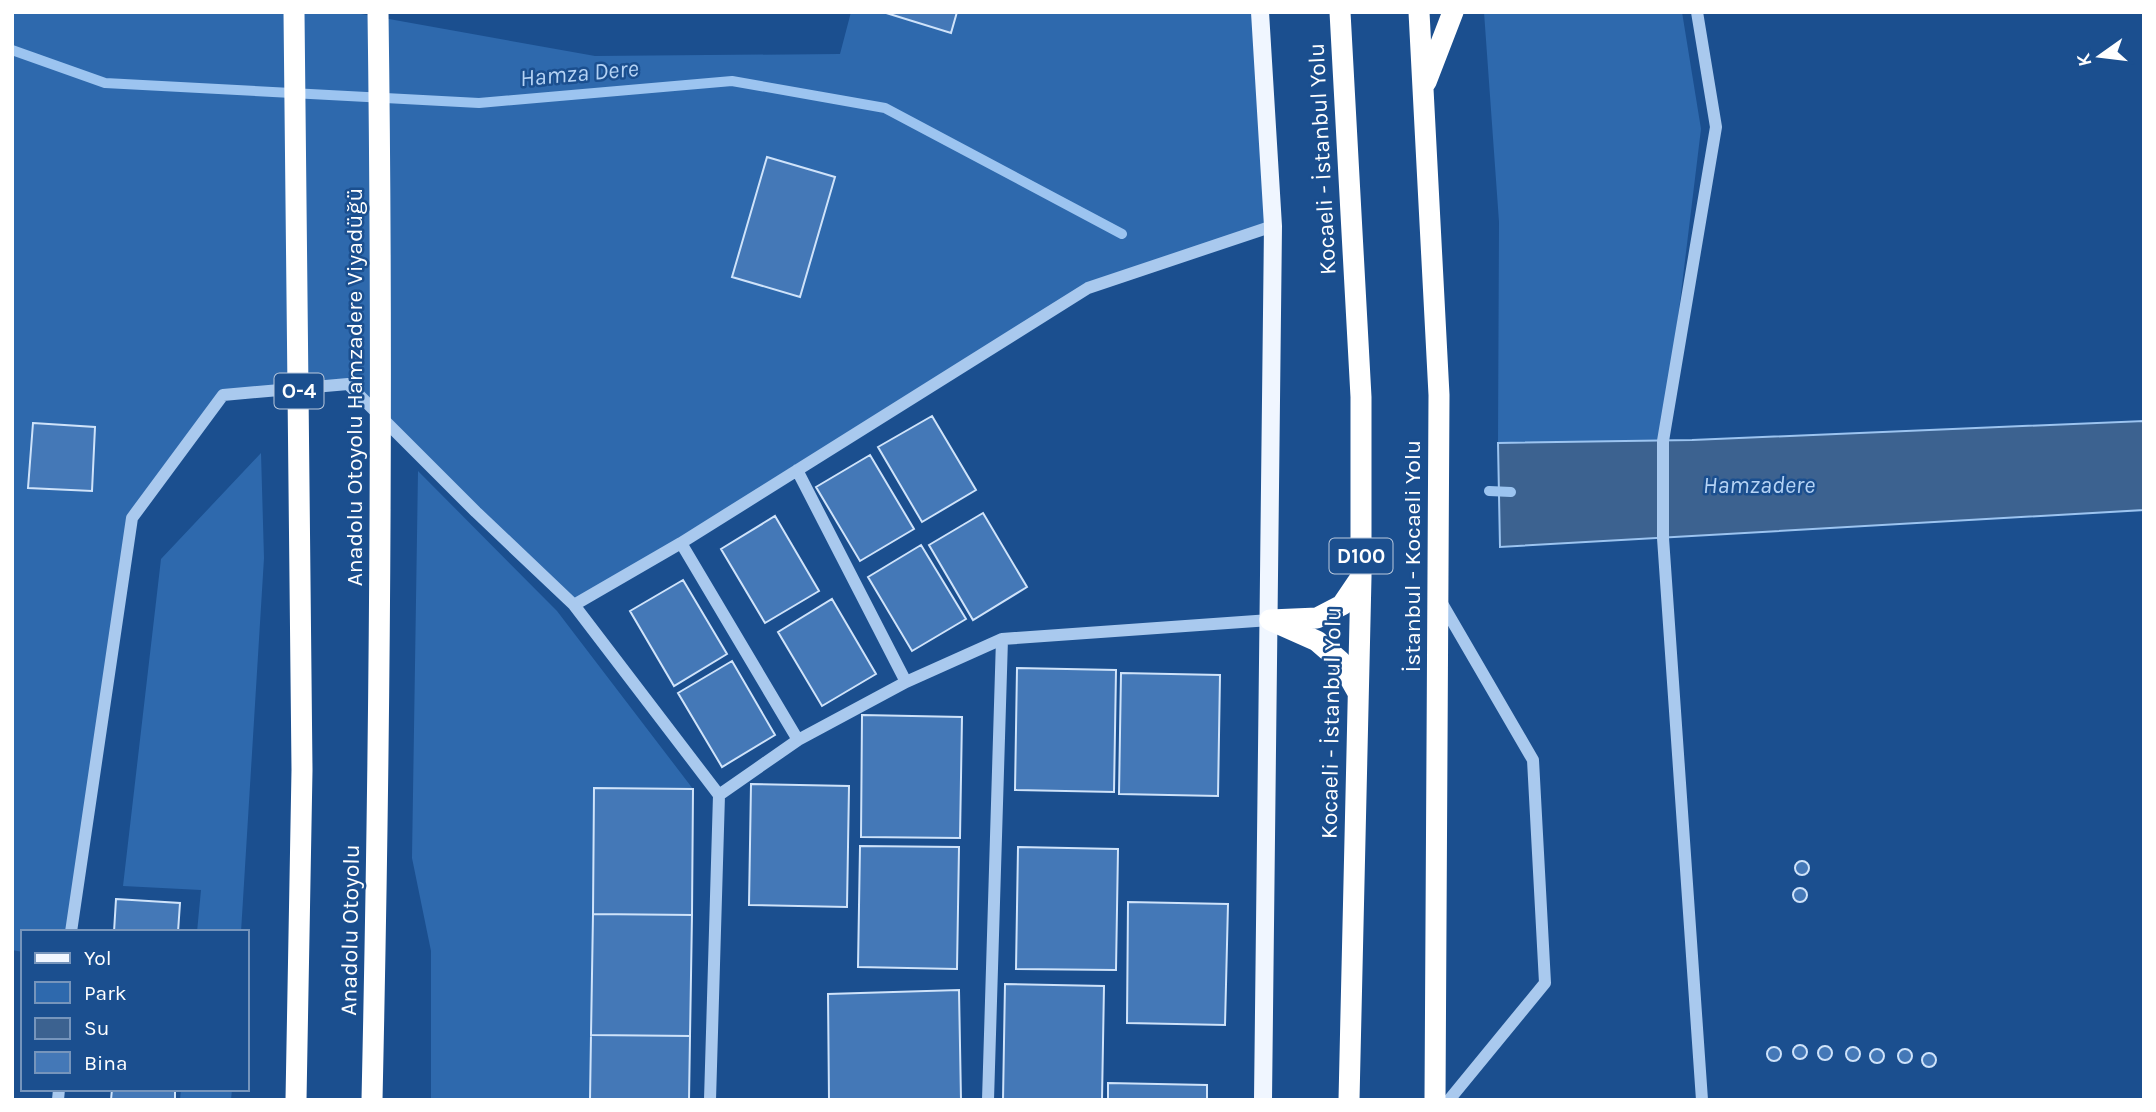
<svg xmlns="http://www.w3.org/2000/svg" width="2156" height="1112" font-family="Karla,sans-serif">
<rect width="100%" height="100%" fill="#1b4f8f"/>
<path fill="#2e69ad" d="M 12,12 L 350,12 L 595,56 L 840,54 L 851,12 L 1260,12 L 1273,226 L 1088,288 L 574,605 L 348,384 L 223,395 L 132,518 L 71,932 L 23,932 L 23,952 L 12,950 Z
M 1484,12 L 1682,12 L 1701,129 L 1663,441 L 1498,443 L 1499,222 Z
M 261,453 L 264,558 L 241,932 L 197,932 L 201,890 L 123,886 L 161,559 Z
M 418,471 L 557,611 L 693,789 L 594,788 L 590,1100 L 431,1100 L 431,951 L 412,858 Z
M 181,1089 L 232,1089 L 231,1100 L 180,1100 Z"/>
<path fill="#3c6290" stroke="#9cc4f0" stroke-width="2" d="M 2144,421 L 2144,510 L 1500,547 L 1498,443 L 1692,440 Z"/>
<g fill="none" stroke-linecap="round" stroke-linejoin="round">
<path stroke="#9cc4f0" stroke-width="10" d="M 12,50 L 105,83 L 479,103 L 732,81 L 885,108 L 1122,234
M 1489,491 L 1511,492"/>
</g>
<path fill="#4478b7" stroke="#cfe3fa" stroke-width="2" d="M 883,12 L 957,12 L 951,33 Z
M 767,157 L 835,177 L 800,297 L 732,277 Z
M 932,416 L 976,490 L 922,522 L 878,447 Z
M 33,423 L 95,427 L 92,491 L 28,488 Z
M 870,455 L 914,529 L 860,561 L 816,487 Z
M 983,513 L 1027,587 L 973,620 L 929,545 Z
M 775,516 L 819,591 L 765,623 L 721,549 Z
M 921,545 L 966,619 L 912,651 L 868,577 Z
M 683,580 L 727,654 L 674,686 L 630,611 Z
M 832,599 L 876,674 L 822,706 L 778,632 Z
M 732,661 L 775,735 L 722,767 L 678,693 Z
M 1017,668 L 1116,670 L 1114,792 L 1015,790 Z
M 1121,673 L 1220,675 L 1218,796 L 1119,794 Z
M 862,715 L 962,717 L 960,838 L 861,837 Z
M 751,784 L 849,786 L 847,907 L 749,905 Z
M 594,788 L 693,789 L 692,915 L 593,914 Z
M 860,846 L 959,847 L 957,969 L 858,967 Z
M 1018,847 L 1118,849 L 1116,970 L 1016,969 Z
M1795 868a7 7 0 1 1 14 0a7 7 0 1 1-14 0Z
M1793 895a7 7 0 1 1 14 0a7 7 0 1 1-14 0Z
M 116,899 L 180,903 L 178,932 L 114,932 Z
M 1128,902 L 1228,904 L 1225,1025 L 1127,1023 Z
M 593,914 L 692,915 L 690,1036 L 591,1035 Z
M 1005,984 L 1104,986 L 1102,1100 L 1003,1100 Z
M 959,990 L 961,1100 L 829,1100 L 828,994 Z
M 591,1035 L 690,1036 L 689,1100 L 590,1100 Z
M1793 1052a7 7 0 1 1 14 0a7 7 0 1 1-14 0Z
M1818 1053a7 7 0 1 1 14 0a7 7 0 1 1-14 0Z
M1846 1054a7 7 0 1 1 14 0a7 7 0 1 1-14 0Z
M1767 1054a7 7 0 1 1 14 0a7 7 0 1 1-14 0Z
M1870 1056a7 7 0 1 1 14 0a7 7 0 1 1-14 0Z
M1898 1056a7 7 0 1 1 14 0a7 7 0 1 1-14 0Z
M1922 1060a7 7 0 1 1 14 0a7 7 0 1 1-14 0Z
M 1108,1083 L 1207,1085 L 1207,1100 L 1108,1100 Z
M 112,1089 L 175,1089 L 175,1100 L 111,1100 Z"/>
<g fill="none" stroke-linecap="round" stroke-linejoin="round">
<path stroke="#a9c9ee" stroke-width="12" d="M 1697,12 L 1716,127 L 1663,441 L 1663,538 L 1702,1100
M 797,470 L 906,682
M 681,543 L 798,740
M 1440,600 L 1533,760 L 1545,983 L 1449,1100
M 1270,620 L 1002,639 L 906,682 L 798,740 L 719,795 L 574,605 L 681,543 L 1088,288 L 1273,226
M 71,932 L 132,518 L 223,395 L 348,384 L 476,512 L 574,605
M 58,1100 L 59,1089
M 710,1100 L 719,795
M 988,1100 L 1002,639"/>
<path stroke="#f0f6ff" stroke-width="18" d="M 1260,12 L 1273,226 L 1263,1100"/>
<path stroke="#fff" stroke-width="21" d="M 294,12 L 302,770 L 296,1100
M 1340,12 L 1361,397 L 1361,577 L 1349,1100
M 1419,12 L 1439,395 L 1435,1100
M 1426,82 L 1453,12
M 1357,691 L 1340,661 L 1317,641 L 1270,620 L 1317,618 L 1342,605 L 1361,577
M 372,1100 C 380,737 383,375 378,12"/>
</g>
<g text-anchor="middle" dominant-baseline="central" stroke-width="5" stroke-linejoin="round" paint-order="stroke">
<g fill="#1b4f8f" stroke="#bbcadd" stroke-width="2">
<rect x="274.5" y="373.5" width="49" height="35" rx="5"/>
<rect x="1329.5" y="538.5" width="63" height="35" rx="5"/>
</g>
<g font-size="21" font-weight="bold" fill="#fff">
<text x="299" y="391">O-4</text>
<text x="1361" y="556">D100</text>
</g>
<g font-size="23" fill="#fff" stroke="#1b4f8f">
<text transform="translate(1322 159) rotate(-93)">Kocaeli - İstanbul Yolu</text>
<text transform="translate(354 387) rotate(-90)">Anadolu Otoyolu Hamzadere Viyadüğü</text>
<text transform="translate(1412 556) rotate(-90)">İstanbul - Kocaeli Yolu</text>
<text transform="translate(1331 723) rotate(-89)">Kocaeli - İstanbul Yolu</text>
<text transform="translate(350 930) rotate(-89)">Anadolu Otoyolu</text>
</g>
<g font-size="24" font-style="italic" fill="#b5d3f5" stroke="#1b4f8f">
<text transform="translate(579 73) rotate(-5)">Hamza Dere</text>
<text x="1759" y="485">Hamzadere</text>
</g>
</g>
<rect width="2156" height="1112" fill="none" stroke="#ffffff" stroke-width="28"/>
<rect x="21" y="930" width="228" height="161" fill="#1b4f8f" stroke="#7695bc" stroke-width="2"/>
<rect x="35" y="953" width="35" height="10" fill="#f0f6ff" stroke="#7695bc" stroke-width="2"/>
<text x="84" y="965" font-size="21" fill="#ffffff">Yol</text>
<rect x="35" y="982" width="35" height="21" fill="#2e69ad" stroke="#7695bc" stroke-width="2"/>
<text x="84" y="1000" font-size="21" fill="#ffffff">Park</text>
<rect x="35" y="1018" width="35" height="21" fill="#3c6290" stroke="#7695bc" stroke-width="2"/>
<text x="84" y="1035" font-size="21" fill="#ffffff">Su</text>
<rect x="35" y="1052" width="35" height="21" fill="#4478b7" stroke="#7695bc" stroke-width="2"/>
<text x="84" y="1070" font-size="21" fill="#ffffff">Bina</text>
<g transform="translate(2100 56) rotate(256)" stroke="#1b4f8f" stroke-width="5" paint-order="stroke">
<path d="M0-5L12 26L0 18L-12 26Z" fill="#ffffff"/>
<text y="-10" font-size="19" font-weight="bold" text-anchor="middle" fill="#ffffff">K</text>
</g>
</svg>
